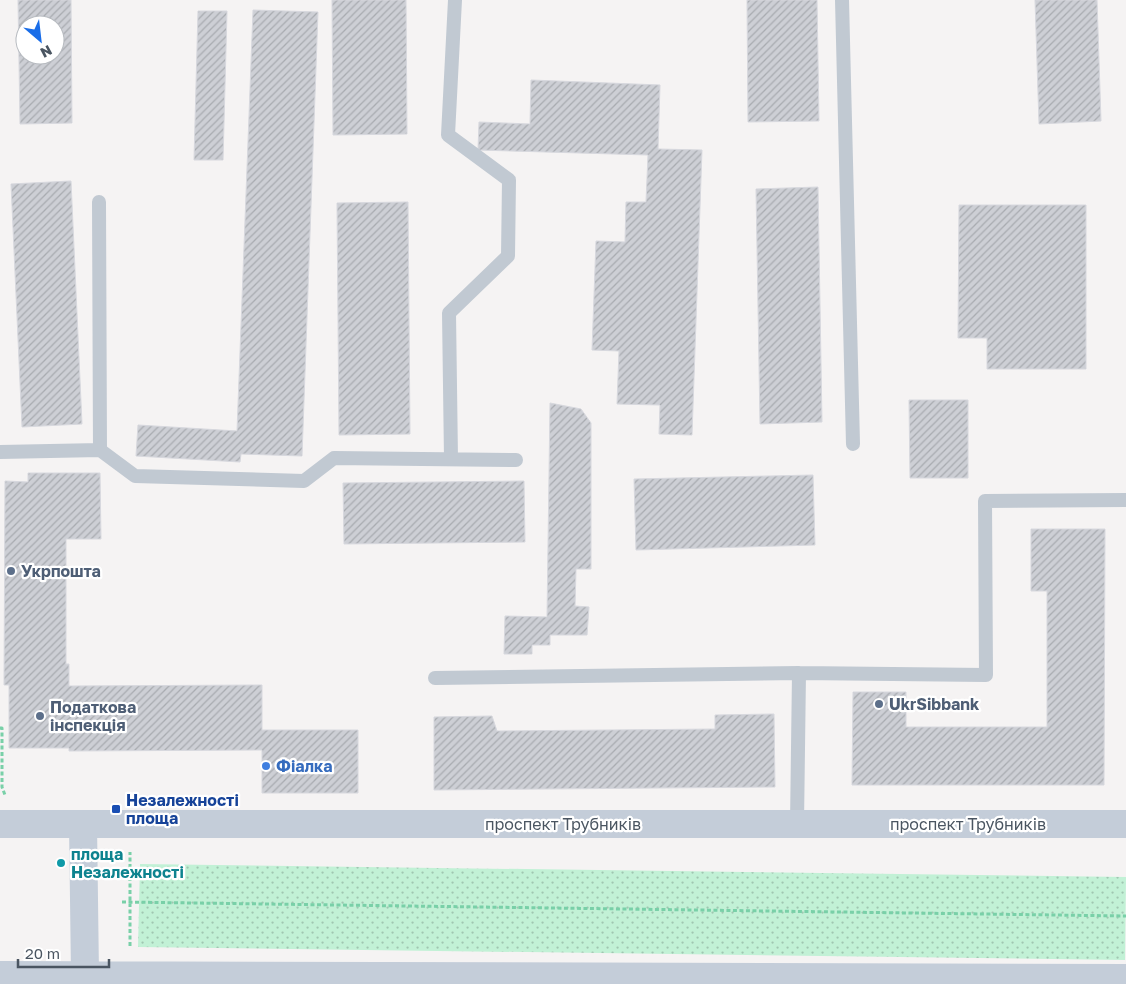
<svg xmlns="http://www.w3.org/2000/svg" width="1126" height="984" font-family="'Golos Text',sans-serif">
<defs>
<pattern id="grass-dots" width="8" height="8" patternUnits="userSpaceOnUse" patternTransform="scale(1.25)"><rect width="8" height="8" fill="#c2f1d6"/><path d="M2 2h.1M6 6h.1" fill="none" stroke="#a0c6b1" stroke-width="1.8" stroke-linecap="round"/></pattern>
<pattern id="building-hatch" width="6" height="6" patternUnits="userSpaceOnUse" patternTransform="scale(1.25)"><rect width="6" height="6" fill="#cdcfd5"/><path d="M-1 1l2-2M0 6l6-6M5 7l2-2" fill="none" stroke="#a8abb0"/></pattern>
</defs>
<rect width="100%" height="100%" fill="#f5f3f3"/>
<path fill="url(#grass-dots)" d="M 140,864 L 1126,877 L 1125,960 L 138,947 Z"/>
<path fill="url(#building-hatch)" stroke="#d7d8de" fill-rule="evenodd" d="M 18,0 L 71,0 L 72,123 L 20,124 ZM 25,25 L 55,25 L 55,55 L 25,55 Z
M 332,0 L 406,0 L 407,134 L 333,135 Z
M 747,0 L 817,0 L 819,121 L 748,122 Z
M 1035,0 L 1097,0 L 1101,121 L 1039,124 Z
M 253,10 L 318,12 L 302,456 L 241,454 L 240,462 L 136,456 L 138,425 L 237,431 Z
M 198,11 L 227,11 L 223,160 L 194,160 Z
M 531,80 L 660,85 L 658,149 L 702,150 L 692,435 L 659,434 L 660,405 L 617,404 L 619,351 L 592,350 L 596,241 L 625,242 L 626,202 L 646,202 L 648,155 L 478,150 L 479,122 L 530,124 Z
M 71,181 L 82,424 L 22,427 L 11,184 Z
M 818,187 L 822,422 L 760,424 L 756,189 Z
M 408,202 L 410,434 L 339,435 L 337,203 Z
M 959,205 L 1086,205 L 1086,369 L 987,369 L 987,338 L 958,338 Z
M 909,400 L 968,400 L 968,478 L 910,478 Z
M 550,403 L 581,409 L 591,423 L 591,569 L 576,569 L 575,606 L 589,607 L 587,635 L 550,635 L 550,645 L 532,645 L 532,654 L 504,654 L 505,616 L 547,617 Z
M 28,473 L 100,473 L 101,539 L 66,539 L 66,664 L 69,664 L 69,686 L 262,685 L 262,730 L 358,730 L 358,793 L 262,793 L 262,750 L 69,751 L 69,748 L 9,748 L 9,685 L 4,685 L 5,481 L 28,482 Z
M 813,475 L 815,545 L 636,550 L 634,479 Z
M 524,481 L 525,542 L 344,544 L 343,483 Z
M 1031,529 L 1105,529 L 1104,785 L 852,785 L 853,692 L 906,692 L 906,727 L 1047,727 L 1047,591 L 1031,591 Z
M 774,714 L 775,787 L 434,790 L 434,717 L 492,716 L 497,731 L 715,729 L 715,715 Z"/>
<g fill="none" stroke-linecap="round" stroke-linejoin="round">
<path stroke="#79d0a8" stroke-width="3" stroke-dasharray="4 2.5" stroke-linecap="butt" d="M 0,728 L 2,728 L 2,787 L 5,795
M 122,902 L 1126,916
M 130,946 L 130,852"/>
<path stroke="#c1c9d2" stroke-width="14" d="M 842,0 L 853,444
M 99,202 L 100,450
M 0,452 L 100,450 L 135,476 L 304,481 L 334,458 L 516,460
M 451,459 L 449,313 L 508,256 L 509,180 L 448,135 L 455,0
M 435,678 L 799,673 L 986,675 L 985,501 L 1126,500
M 797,824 L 799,673"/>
<path stroke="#c4cdd9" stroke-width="28" d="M 0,824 L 1126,824
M 83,824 L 85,975
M 0,975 L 1126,978"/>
</g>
<g fill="#5c6f8a" stroke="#fff" stroke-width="2">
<circle cx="11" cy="571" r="5"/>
<circle cx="879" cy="704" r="5"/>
<circle cx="40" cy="716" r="5"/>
</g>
<circle fill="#3f7fe0" stroke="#fff" stroke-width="2" cx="266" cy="766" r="5"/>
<rect fill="#1a4fb4" stroke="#fff" stroke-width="2" x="111" y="804" width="10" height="10" rx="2.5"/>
<circle fill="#0f9aa8" stroke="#fff" stroke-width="2" cx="61" cy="863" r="5"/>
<g text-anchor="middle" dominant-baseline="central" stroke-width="4.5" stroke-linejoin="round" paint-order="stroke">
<g font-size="16" font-weight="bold" fill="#4e5e75" stroke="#fff" text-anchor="start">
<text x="21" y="571">Укрпошта</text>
<text x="889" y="704">UkrSibbank</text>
<text x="50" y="707">Податкова<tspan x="50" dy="18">інспекція</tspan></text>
</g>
<g font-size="16" font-weight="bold" fill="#366cbe" stroke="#fff" text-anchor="start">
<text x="276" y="766">Фіалка</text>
</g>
<g font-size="16" font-weight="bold" fill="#164399" stroke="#fff" text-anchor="start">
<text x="126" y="800">Незалежності<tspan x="126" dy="18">площа</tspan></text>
</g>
<g font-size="16" fill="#4a5561" stroke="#fff">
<text x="563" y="824">проспект Трубників</text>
<text x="968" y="824">проспект Трубників</text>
</g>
<g font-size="16" font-weight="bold" fill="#0d838f" stroke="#fff" text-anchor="start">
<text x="71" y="854">площа<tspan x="71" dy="18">Незалежності</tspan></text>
</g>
</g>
<g transform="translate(40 40) rotate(152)"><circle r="24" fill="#ffffff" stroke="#b7bbc0"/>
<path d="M0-4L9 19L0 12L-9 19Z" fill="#196de8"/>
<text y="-8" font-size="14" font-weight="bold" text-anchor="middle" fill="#4a5561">N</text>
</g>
<path d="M18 959v8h91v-8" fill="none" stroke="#4a5561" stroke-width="2.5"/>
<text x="25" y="959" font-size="15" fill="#4a5561" stroke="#ffffff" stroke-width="4" paint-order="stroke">20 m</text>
</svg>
